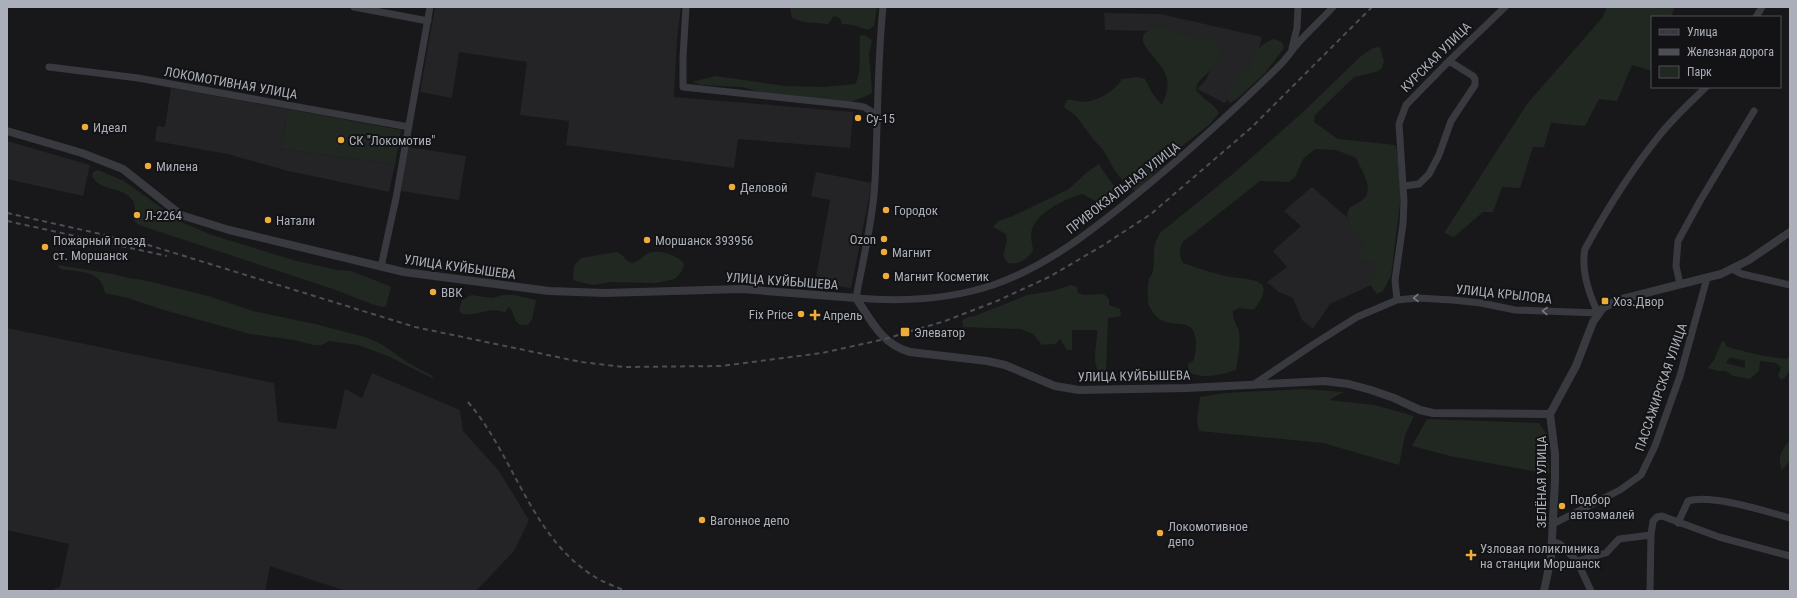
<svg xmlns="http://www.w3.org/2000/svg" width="1797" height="598" font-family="'Roboto Condensed',sans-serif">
<rect width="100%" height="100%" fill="#18181a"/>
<path fill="#242427" d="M 435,7 L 681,7 L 677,39 L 674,97 L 853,112 L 850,148 L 738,139 L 734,168 L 566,145 L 569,121 L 520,115 L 527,62 L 459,52 L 452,98 L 420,92 Z
M 1104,13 L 1160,14 L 1262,37 L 1254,71 L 1225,103 L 1197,89 L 1206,80 L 1219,47 L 1159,31 L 1105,30 Z
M 171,88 L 288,109 L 281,149 L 395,164 L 389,192 L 288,171 L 227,154 L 155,141 L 157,126 L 165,127 Z
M 7,141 L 90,165 L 83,196 L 7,179 Z
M 408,147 L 466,156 L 459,200 L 401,191 Z
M 816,172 L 872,183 L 851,288 L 815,283 L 830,200 L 811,196 Z
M 1312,187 L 1370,237 L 1384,279 L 1330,304 L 1313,329 L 1302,320 L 1293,298 L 1279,292 L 1267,282 L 1287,267 L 1273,251 L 1301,226 L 1284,211 Z
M 7,328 L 274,383 L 278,422 L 336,429 L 345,389 L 362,398 L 372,373 L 460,410 L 463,431 L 499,471 L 529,520 L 514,551 L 476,591 L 346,591 L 270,566 L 265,591 L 49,591 L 60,587 L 69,544 L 7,530 Z"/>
<path fill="#202821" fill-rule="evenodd" d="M 790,7 L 877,7 L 874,26 L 868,30 L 853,25 L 842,24 L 840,18 L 834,16 L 828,24 L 804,22 L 792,18 Z
M 1607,7 L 1675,7 L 1671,17 L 1652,17 L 1652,71 L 1632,65 L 1617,101 L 1599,99 L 1585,126 L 1551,123 L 1544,147 L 1533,147 L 1520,188 L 1502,187 L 1493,212 L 1483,212 L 1454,237 L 1444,233 L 1527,104 L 1602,18 Z
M 1161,26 C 1171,29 1181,36 1191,37 C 1203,39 1211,37 1222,44 C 1220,54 1216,63 1210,70 C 1204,78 1197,80 1196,90 C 1203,100 1213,102 1219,113 L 1209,125 L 1173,153 L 1158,170 L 1136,191 L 1129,188 L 1115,171 L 1104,151 L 1094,140 L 1076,116 L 1064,107 L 1067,100 C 1072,99 1077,101 1082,102 C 1097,102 1115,91 1122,79 L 1137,77 L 1145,79 L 1152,93 L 1162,105 C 1166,95 1170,86 1166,75 C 1160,57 1120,35 1161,26 Z
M 864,35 L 872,40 L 869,55 L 872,91 L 871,94 L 853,101 L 844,102 L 762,93 L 742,87 L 702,85 L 692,82 L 716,76 L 785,86 L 825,87 L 855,84 C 863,73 858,49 860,36 Z
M 1274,39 L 1282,42 L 1284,48 L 1265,73 L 1237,99 L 1230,103 L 1225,96 L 1243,71 L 1249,72 C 1252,57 1258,44 1274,39 Z
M 1380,47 L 1384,61 L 1382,68 L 1376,72 L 1354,77 L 1315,115 L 1314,122 L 1338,139 L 1395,145 L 1397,150 L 1401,196 L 1391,276 L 1383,291 L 1377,294 L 1368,282 C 1376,276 1378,273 1376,264 L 1369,260 L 1362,261 L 1356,257 L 1364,246 L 1364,238 C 1356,234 1352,231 1349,223 C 1342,201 1361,208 1367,194 C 1371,184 1360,167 1356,158 L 1336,150 L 1315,149 L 1303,159 L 1295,177 L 1289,182 L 1260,181 L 1183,242 C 1179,250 1179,255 1183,263 C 1196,268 1211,272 1225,276 C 1248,281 1280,275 1254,310 L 1239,308 L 1233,311 C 1232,320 1237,324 1239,332 C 1241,344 1238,358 1236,370 C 1222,375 1200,380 1188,371 L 1188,364 L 1194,360 C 1205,304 1167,337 1153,312 C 1151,309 1148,305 1148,301 C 1148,295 1147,285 1149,279 C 1150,276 1152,275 1153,271 C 1156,253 1150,251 1160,233 L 1234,173 L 1303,112 L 1361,56 L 1373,48 Z
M 288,109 L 401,130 L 395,164 L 281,149 Z
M 1099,164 C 1109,183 1123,186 1109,207 C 1099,205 1091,198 1082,194 C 1065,199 1031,214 1031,236 C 1031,241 1033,246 1033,251 C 1026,260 1019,265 1008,263 L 1003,256 L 1007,241 L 1006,234 L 993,227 L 998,221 L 1013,216 L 1069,189 L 1086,173 Z
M 98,170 L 124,181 L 181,222 L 212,235 L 293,260 L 337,270 L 351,271 L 387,285 L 391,287 L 386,306 L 382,307 L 372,304 L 333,289 L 139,225 L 135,222 C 133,216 136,210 134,203 C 127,188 110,191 99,184 C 96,182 94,179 92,177 L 93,172 Z
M 616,252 C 624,254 625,262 633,263 C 639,261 643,256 649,253 C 659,249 678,255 684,264 L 682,271 L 675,279 L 655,283 L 610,282 L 593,285 L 573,280 L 574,266 L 581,258 Z
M 58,265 L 113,274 L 128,278 L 143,280 L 208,296 L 253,311 L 315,324 L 365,337 L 383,345 L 408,363 L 431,375 L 434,379 L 390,357 L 358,345 L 329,341 L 321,345 L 314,345 L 294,340 L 250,334 L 164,310 L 128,298 L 105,293 C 104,290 103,284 100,281 C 93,270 71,271 60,269 Z
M 1071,285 L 1077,287 L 1078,293 L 1084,295 L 1104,294 L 1109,299 L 1109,305 L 1120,309 L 1121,316 L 1108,318 L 1106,371 L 1100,374 C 1090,358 1098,347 1097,330 L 1072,330 L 1072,350 L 1067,350 L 1060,339 L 1055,344 L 1042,345 L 1033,334 L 1021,329 L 963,327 L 962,320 L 968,317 L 975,316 L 1027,295 L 1053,291 Z
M 471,295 L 492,298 L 503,295 L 514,295 L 535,300 L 536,301 L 532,319 L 528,325 C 515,327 515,318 511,309 L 508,307 L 505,313 C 491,305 475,318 461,313 L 459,310 L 462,300 Z
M 1722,341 L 1725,342 L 1727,347 C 1746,352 1766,357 1786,359 L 1790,356 C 1790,367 1791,374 1781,380 L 1778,376 L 1781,367 L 1776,363 L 1760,361 L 1759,371 L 1750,379 L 1733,376 L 1726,371 L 1718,371 L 1708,368 L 1714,360 ZM 1730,357 L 1745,361 L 1745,368 L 1726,363 Z
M 1303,389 L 1344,392 L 1329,400 L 1375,405 L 1414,416 L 1405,435 L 1399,465 L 1323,443 L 1199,431 L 1197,421 L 1200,397 L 1225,393 Z
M 1427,419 L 1539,423 L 1547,434 L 1549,474 L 1450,456 L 1412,446 Z
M 1788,442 L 1790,443 L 1790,461 L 1782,470 C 1777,459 1781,451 1788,442 Z"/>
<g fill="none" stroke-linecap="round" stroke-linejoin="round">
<path stroke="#393a3f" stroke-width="7" d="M 354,7 L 428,21
M 686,7 L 683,57 L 683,87 L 851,105 L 864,107 L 877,115
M 883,7 C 877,65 878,123 875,181 C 873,220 863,259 856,298 C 903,302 948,300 993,285 C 1048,266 1094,229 1138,193 C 1187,153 1233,111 1278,67 C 1286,60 1292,50 1299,42 C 1310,30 1322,19 1333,7
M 1756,17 L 1762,7
M 1292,48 L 1297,28 L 1298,7
M 49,67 L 138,78 L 409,127
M 1404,186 L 1419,184 L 1429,174 L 1439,155 L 1451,121 L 1475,85 L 1475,79 L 1473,76 L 1449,61
M 381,267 L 396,198 L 430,7
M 1732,269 L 1742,274 L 1790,285
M 1680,284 L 1676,266 L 1678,241 L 1700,201 L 1754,111
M 1397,300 L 1395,280 L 1403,224 L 1404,201 L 1399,124 L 1406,105 L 1449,61 L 1505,7
M 1253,385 L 1314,344 L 1357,317 L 1397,300 L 1417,298 L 1453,300 L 1481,303 L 1515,310 L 1598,313 C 1589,294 1581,269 1585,249 C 1606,211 1632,169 1659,136 C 1673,118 1690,103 1706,87
M 1678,523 L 1688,501 C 1711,494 1765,511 1790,518
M 1553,524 L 1620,490 L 1641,475 L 1655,446 L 1680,376 L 1707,278
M 1552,541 L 1560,544 L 1577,561 L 1606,553 L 1619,539 L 1651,535 L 1653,521 L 1657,517 L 1662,516 L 1719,537 L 1790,556
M 1577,561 L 1591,591
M 1650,591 L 1651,535"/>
<path stroke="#393a3f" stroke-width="8" d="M 7,131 L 82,153 L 123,169 L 181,215 L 229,230 L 404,272 L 549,291 L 605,293 L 741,289 L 856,298 C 871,320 882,345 910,352 L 987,361 L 1005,365 L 1055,386 L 1079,390 L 1187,388 L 1325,381 L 1349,384 L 1371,390 L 1394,398 L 1420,410 L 1433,413 L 1550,414
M 1544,591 L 1551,557 L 1555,481 L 1555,454 L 1550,414 L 1576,366 L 1593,322 L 1603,308 L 1618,300 L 1721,274 L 1749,260 L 1790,232"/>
<path stroke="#4c4e54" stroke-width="2" stroke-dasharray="5 4" stroke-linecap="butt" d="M 7,213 L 145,244 L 415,327 L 581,362 L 624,367 L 721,366 L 822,353 L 885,339 L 945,321 L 997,301 L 1049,277 L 1102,246 L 1151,214 L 1252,127 L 1372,7
M 7,221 L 167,256
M 468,402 C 516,458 531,541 600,580 C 608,584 617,587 625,591"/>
</g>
<defs><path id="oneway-chevron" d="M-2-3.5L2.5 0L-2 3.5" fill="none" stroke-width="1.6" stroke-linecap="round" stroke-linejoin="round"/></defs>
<g stroke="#777a82">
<use href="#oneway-chevron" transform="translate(1416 298) rotate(179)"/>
<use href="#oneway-chevron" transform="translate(1545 311) rotate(-178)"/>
</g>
<g fill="#eeac3b" stroke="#131315" stroke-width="1.5">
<circle cx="858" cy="118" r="4"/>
<circle cx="85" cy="127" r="4"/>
<circle cx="341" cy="140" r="4"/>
<circle cx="148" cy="166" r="4"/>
<circle cx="732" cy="187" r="4"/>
<circle cx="886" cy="210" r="4"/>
<circle cx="137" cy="215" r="4"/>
<circle cx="268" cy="220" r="4"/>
<circle cx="884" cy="239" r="4"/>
<circle cx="647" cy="240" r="4"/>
<circle cx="45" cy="247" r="4"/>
<circle cx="884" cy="252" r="4"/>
<circle cx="886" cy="276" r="4"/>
<circle cx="433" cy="292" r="4"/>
<rect x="1601" y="297" width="8" height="8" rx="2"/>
<circle cx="801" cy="314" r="4"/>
<path d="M813 309h4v4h4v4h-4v4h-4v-4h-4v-4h4z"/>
<rect x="900" y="327" width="10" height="10" rx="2"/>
<circle cx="1562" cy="506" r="4"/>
<circle cx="702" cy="520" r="4"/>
<circle cx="1160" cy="533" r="4"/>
<path d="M1469 549h4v4h4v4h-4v4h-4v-4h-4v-4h4z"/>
</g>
<g text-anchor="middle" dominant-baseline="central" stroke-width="4" stroke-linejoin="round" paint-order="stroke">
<g font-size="13" fill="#aaafb9" stroke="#131315">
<text transform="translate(1436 57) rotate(-45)">КУРСКАЯ УЛИЦА</text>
<text transform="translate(231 83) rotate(10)">ЛОКОМОТИВНАЯ УЛИЦА</text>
<text transform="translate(1123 188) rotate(-38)">ПРИВОКЗАЛЬНАЯ УЛИЦА</text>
<text transform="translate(460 267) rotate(8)">УЛИЦА КУЙБЫШЕВА</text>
<text transform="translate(782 281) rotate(4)">УЛИЦА КУЙБЫШЕВА</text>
<text transform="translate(1504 294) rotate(6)">УЛИЦА КРЫЛОВА</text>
<text transform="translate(1134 376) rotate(-1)">УЛИЦА КУЙБЫШЕВА</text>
<text transform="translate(1661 387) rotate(-71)">ПАССАЖИРСКАЯ УЛИЦА</text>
<text transform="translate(1541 482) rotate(-90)">ЗЕЛЁНАЯ УЛИЦА</text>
</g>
<g font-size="13" fill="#aaafb9" stroke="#131315" text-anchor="start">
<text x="866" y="118">Су-15</text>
<text x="93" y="127">Идеал</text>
<text x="349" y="140">СК "Локомотив"</text>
<text x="156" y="166">Милена</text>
<text x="740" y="187">Деловой</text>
<text x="894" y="210">Городок</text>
<text x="145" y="215">Л-2264</text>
<text x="276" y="220">Натали</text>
<text x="876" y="239" text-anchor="end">Ozon</text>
<text x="53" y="240">Пожарный поезд<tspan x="53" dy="15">ст. Моршанск</tspan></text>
<text x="655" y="240">Моршанск 393956</text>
<text x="892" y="252">Магнит</text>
<text x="894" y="276">Магнит Косметик</text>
<text x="441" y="292">ВВК</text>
<text x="1613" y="301">Хоз.Двор</text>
<text x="793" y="314" text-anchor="end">Fix Price</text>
<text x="823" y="315">Апрель</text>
<text x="914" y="332">Элеватор</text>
<text x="1570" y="499">Подбор<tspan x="1570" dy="15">автоэмалей</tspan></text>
<text x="710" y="520">Вагонное депо</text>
<text x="1168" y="526">Локомотивное<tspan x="1168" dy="15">депо</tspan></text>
<text x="1480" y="548">Узловая поликлиника<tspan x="1480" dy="15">на станции Моршанск</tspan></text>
</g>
</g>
<rect width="1797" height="598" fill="none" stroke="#aaafb9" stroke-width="16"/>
<rect x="1651" y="16" width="130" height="72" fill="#131315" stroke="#4f5157"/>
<rect x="1659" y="29" width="20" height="6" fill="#393a3f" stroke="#4f5157"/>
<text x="1687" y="36" font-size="12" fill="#aaafb9">Улица</text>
<rect x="1659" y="49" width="20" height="6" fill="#4c4e54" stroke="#4f5157"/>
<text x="1687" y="56" font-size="12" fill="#aaafb9">Железная дорога</text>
<rect x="1659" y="66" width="20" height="12" fill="#202821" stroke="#4f5157"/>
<text x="1687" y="76" font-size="12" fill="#aaafb9">Парк</text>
</svg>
